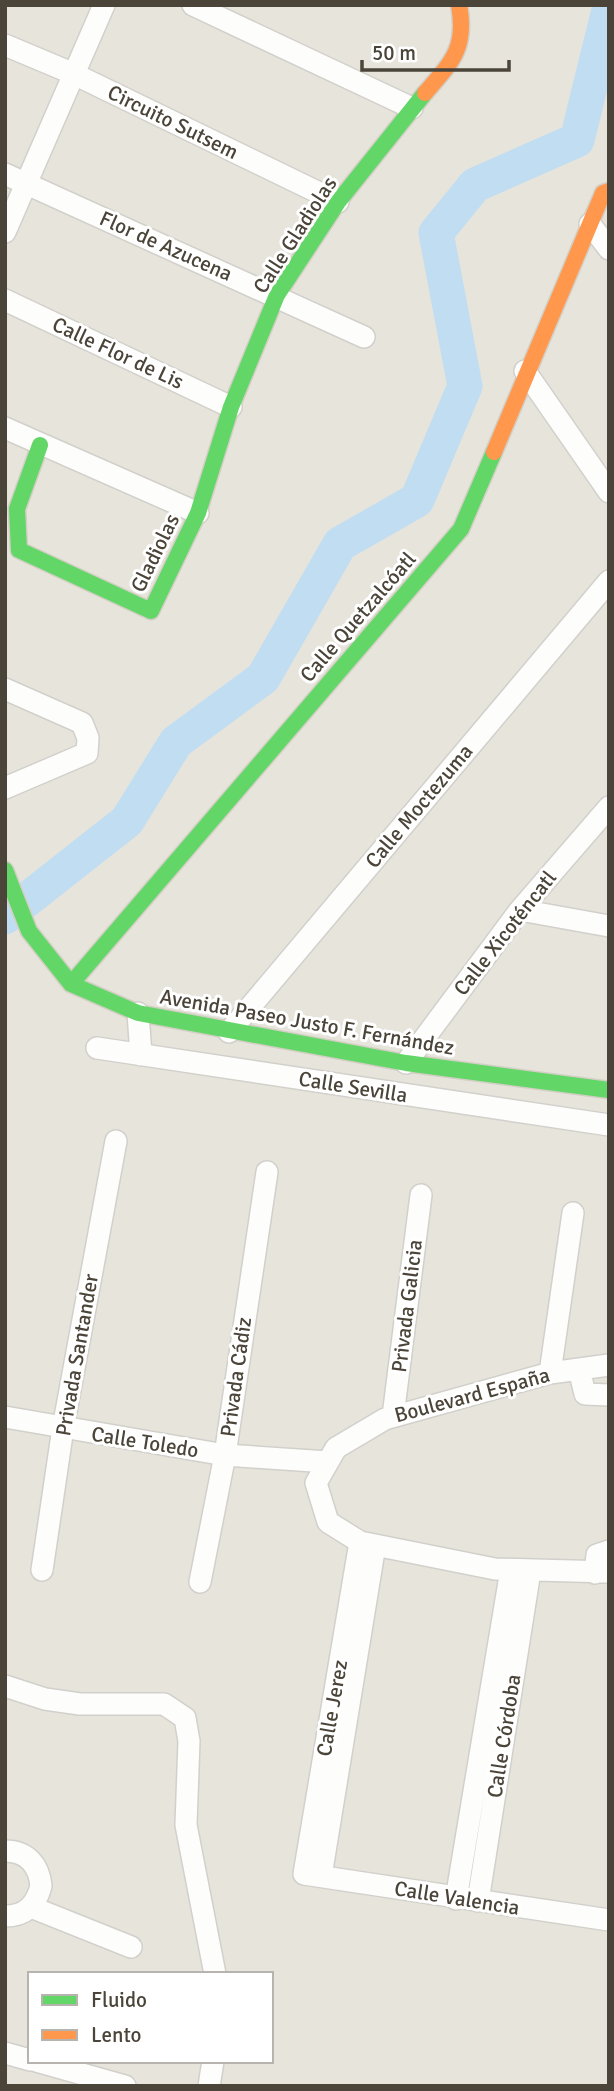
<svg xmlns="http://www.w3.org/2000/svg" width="614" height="2091" font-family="Signika,sans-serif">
<rect width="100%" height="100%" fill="#f4f2ee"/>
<path fill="#e7e4dc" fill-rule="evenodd" d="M 5,5 L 609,5 L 609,2086 L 5,2086 ZM 30,1974 L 271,1974 L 271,2061 L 30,2061 Z"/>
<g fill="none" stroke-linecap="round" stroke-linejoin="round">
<path stroke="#c0ddf1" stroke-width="35" d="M 5,917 L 127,821 L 176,742 L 263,678 L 340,544 L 417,500 L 465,386 L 436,233 L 475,185 L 577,140 L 609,10"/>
<defs>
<path id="street" d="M 193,5 L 412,108
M 5,45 L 74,74 L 338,202
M 5,174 L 364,337
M 590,224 L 609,249
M 5,232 L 104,5
M 5,300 L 231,407
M 525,371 L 609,492
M 5,428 L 198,513
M 5,689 L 82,723 L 88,738 L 87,753 L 5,788
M 520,910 L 609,926
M 138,1013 L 141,1055
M 229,1032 L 609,581
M 97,1048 L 609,1125
M 406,1063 L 520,910 L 609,807
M 609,1365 L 550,1373 L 385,1419 L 336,1448 L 316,1483 L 328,1522 L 360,1542 L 495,1569 L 609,1572
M 579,1369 L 585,1394 L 609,1395
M 550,1373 L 573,1213
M 393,1416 L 421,1195
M 5,1417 L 225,1455 L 328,1462
M 360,1542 L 304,1874 L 609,1920
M 42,1570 L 63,1428 L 116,1141
M 595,1573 L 597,1555 L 609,1551
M 200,1582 L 225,1455 L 267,1172
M 5,1686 L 45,1699 L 80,1704 L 164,1704 L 185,1718 L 189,1741 L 186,1825 L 215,1974
M 5,1851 C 27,1851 39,1865 41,1886 C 36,1905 26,1916 5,1916
M 321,1876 L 375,1545
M 456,1899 L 511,1570
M 478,1901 L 530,1571
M 31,1907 L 131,1947
M 5,2053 L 30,2060
M 36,2061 L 125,2086
M 209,2086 L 213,2061"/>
<path id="fast" d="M 40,445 L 17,509 L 19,550 L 151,611 L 198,513 L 231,407 L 277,295 L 338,202 L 425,93
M 5,870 L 29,931 L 71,984 L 138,1013 L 406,1063 L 609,1090
M 71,984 L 461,529 L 494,452"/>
<path id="slow" d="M 425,93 C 452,62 467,48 459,5
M 494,452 L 603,193 L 609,191"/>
</defs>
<use href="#street" stroke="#d2d0cb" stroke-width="24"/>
<use href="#fast" stroke="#d3cfc5" stroke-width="19"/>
<use href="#slow" stroke="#d3cfc5" stroke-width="19"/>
<use href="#street" stroke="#fdfdfc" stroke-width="21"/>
<use href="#fast" stroke="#63d668" stroke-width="16"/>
<use href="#slow" stroke="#ff974d" stroke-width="16"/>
</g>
<g text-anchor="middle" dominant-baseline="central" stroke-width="6" stroke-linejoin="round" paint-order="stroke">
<g font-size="21" fill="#4b4439" stroke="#fff">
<text transform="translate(173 122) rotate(26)">Circuito Sutsem</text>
<text transform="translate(295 235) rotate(-57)">Calle Gladiolas</text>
<text transform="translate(166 246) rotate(24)">Flor de Azucena</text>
<text transform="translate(118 353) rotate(25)">Calle Flor de Lis</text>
<text transform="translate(155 553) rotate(-64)">Gladiolas</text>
<text transform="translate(358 617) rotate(-49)">Calle Quetzalcóatl</text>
<text transform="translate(419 806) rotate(-50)">Calle Moctezuma</text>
<text transform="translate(505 933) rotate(-52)">Calle Xicoténcatl</text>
<text transform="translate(307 1022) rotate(10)">Avenida Paseo Justo F. Fernández</text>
<text transform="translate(353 1087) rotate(9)">Calle Sevilla</text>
<text transform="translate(407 1306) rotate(-83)">Privada Galicia</text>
<text transform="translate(77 1355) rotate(-80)">Privada Santander</text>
<text transform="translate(236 1377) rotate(-82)">Privada Cádiz</text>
<text transform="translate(472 1395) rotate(-15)">Boulevard España</text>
<text transform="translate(145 1442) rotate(9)">Calle Toledo</text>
<text transform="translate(332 1708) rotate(-80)">Calle Jerez</text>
<text transform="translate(504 1736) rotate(-81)">Calle Córdoba</text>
<text transform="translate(457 1898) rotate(9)">Calle Valencia</text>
</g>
</g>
<rect width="614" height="2091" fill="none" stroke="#4b4439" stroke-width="14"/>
<rect x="28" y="1972" width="245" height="91" fill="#ffffff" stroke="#b7b4b0" stroke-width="2"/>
<rect x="42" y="1995" width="35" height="10" fill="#63d668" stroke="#b7b4b0" stroke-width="2"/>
<text x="91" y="2007" font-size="21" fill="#4b4439">Fluido</text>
<rect x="42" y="2030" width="35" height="10" fill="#ff974d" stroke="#b7b4b0" stroke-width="2"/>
<text x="91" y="2042" font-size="21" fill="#4b4439">Lento</text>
<path d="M362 60v10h147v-10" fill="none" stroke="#4b4439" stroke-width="3.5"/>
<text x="372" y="60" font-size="21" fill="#4b4439" stroke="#ffffff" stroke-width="5" paint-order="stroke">50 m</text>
</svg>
